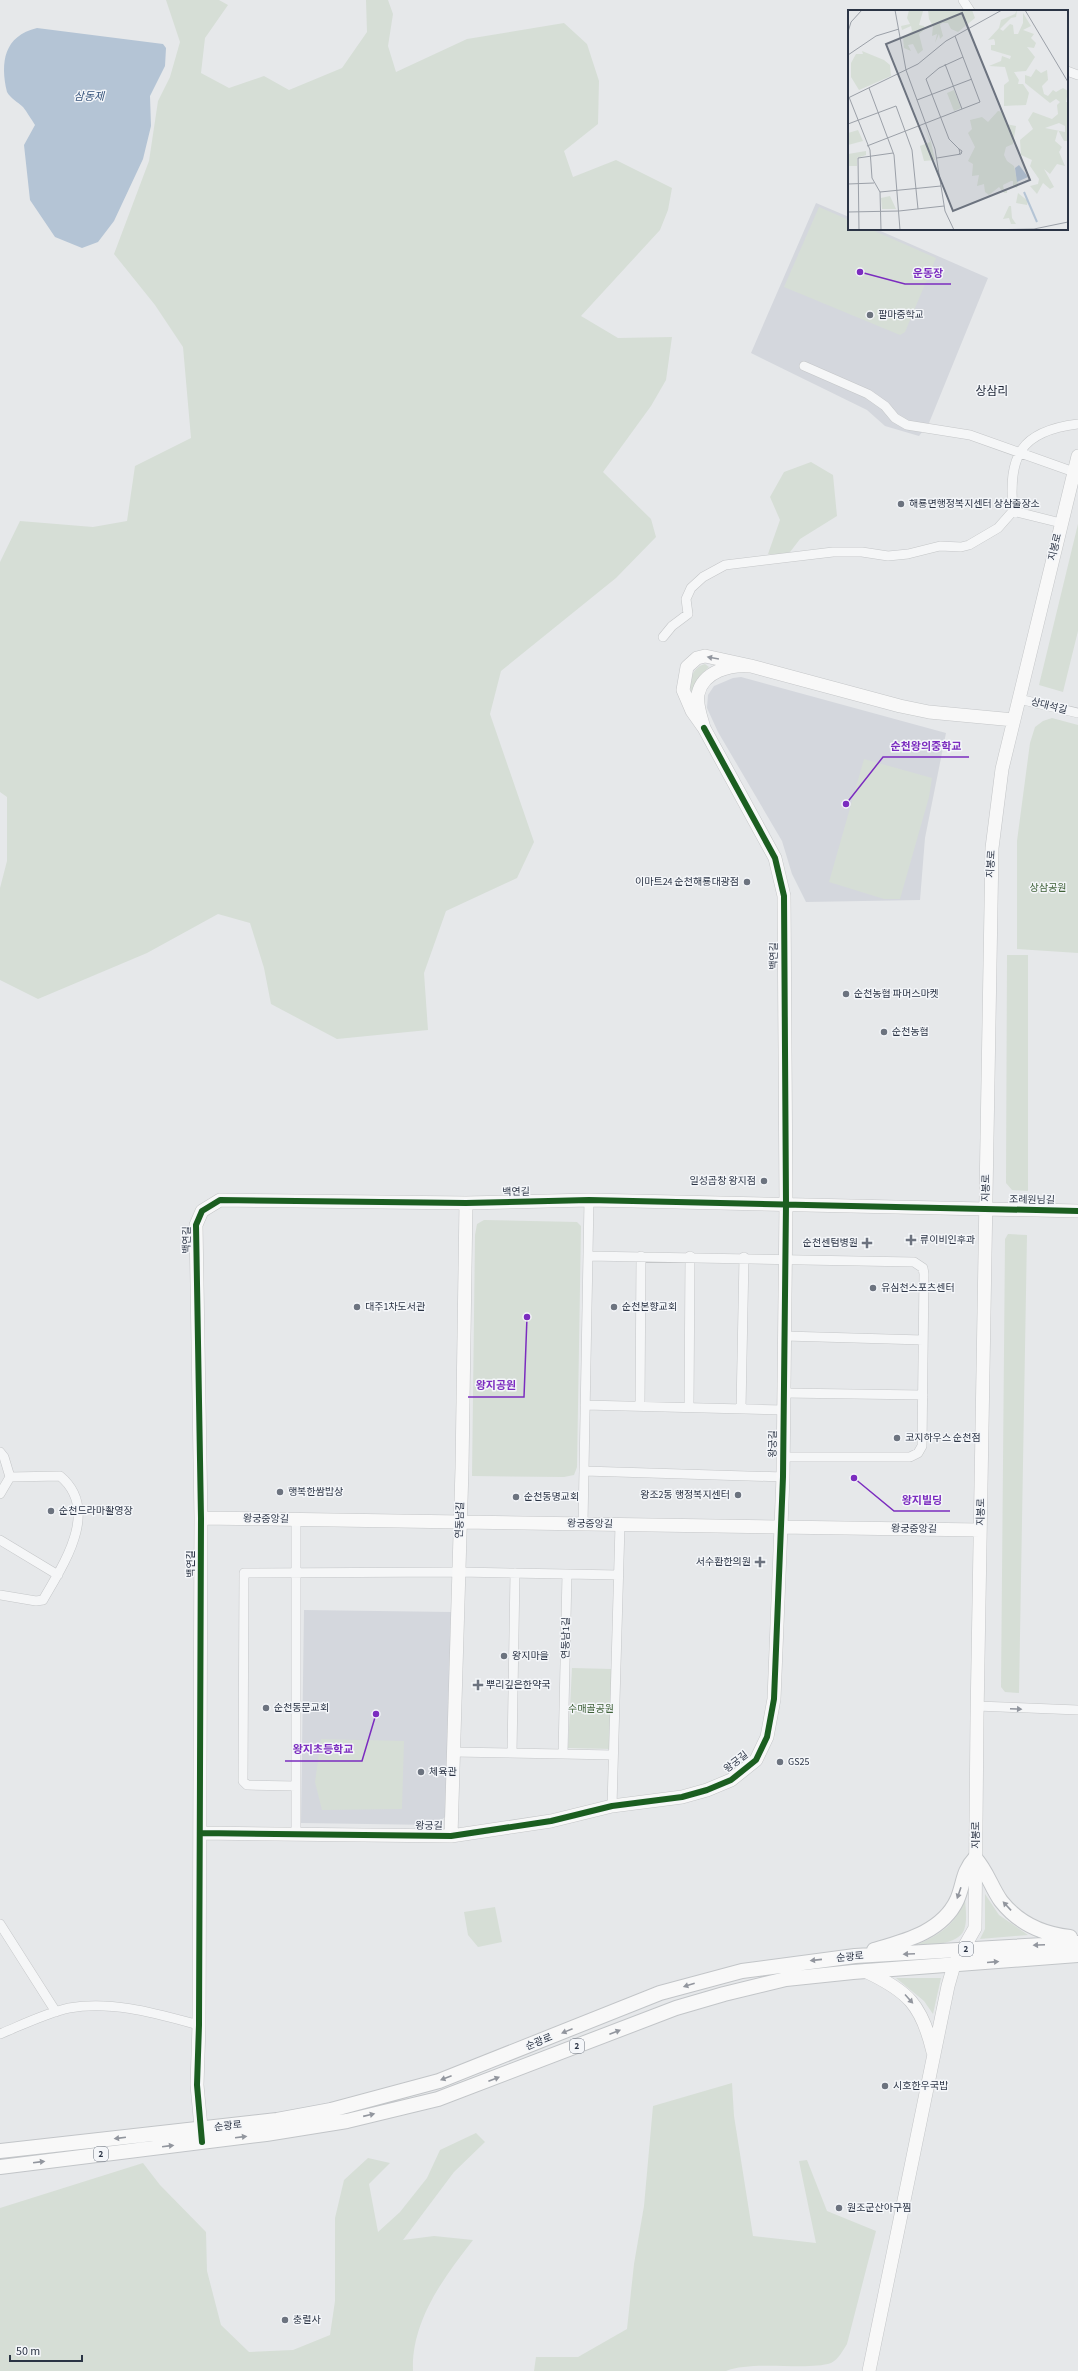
<svg xmlns="http://www.w3.org/2000/svg" width="1078" height="2371" font-family="'Source Sans 3','Noto Sans KR',sans-serif">
<rect width="100%" height="100%" fill="#e6e8ea"/>
<path fill="#d4d7dd" d="M 816,203 L 849,217 L 849,229 L 876,229 L 988,278 L 929,423 L 919,436 L 885,426 L 867,410 L 751,353 Z
M 741,677 L 946,733 L 925,838 L 920,900 L 806,902 L 792,874 L 782,841 L 718,732 L 707,708 L 708,695 L 714,686 L 733,678 Z
M 304,1610 L 451,1612 L 448,1815 L 434,1825 L 301,1823 Z"/>
<path fill="#d6ded6" d="M 166,0 L 219,0 L 228,5 L 205,38 L 201,73 L 229,88 L 264,76 L 289,90 L 342,68 L 367,32 L 366,0 L 388,0 L 393,14 L 388,46 L 396,72 L 467,39 L 564,23 L 587,44 L 599,81 L 598,124 L 564,151 L 573,177 L 616,160 L 672,188 L 668,210 L 660,230 L 581,316 L 618,338 L 672,337 L 666,380 L 651,406 L 603,472 L 651,519 L 656,537 L 616,578 L 501,671 L 490,714 L 534,842 L 517,878 L 446,911 L 424,973 L 428,1030 L 337,1039 L 271,1004 L 264,968 L 250,923 L 218,914 L 147,953 L 38,999 L 0,980 L 0,888 L 7,861 L 7,797 L 0,792 L 0,562 L 20,521 L 93,527 L 127,521 L 135,466 L 191,438 L 183,347 L 155,305 L 114,254 L 149,161 L 158,101 L 170,77 L 180,42 Z
M 819,207 L 849,220 L 849,229 L 870,229 L 936,258 L 905,332 L 900,335 L 784,287 Z
M 811,462 L 833,475 L 837,516 L 800,539 L 787,556 L 768,554 L 780,520 L 770,497 L 784,472 Z
M 1078,524 L 1078,631 L 1063,692 L 1039,685 Z
M 705,664 L 709,667 L 701,675 L 692,692 C 686,682 694,666 705,664 Z
M 1052,718 L 1078,725 L 1078,953 L 1017,949 L 1017,841 L 1030,743 L 1035,727 L 1043,721 Z
M 864,759 L 932,778 L 929,797 L 900,899 L 884,899 L 829,882 Z
M 1007,955 L 1028,955 L 1028,1191 L 1012,1190 L 1006,1183 Z
M 484,1220 L 577,1222 L 581,1226 L 577,1467 L 574,1475 L 564,1477 L 472,1476 L 475,1235 L 477,1224 Z
M 1008,1234 L 1027,1235 L 1019,1693 L 1005,1692 L 1001,1687 L 1005,1239 Z
M 572,1668 L 612,1669 L 611,1749 L 568,1748 Z
M 321,1739 L 404,1741 L 402,1809 L 322,1810 L 315,1782 Z
M 985,1894 L 999,1915 L 1028,1935 L 980,1939 L 985,1929 Z
M 965,1895 C 965,1905 968,1920 964,1930 C 958,1945 928,1945 915,1946 C 942,1933 957,1925 965,1895 Z
M 495,1907 L 502,1942 L 478,1947 L 468,1935 L 464,1912 Z
M 896,1978 L 941,1978 L 933,2014 L 924,2001 Z
M 732,2083 L 734,2116 L 753,2236 L 816,2243 L 799,2161 L 807,2160 L 827,2211 L 876,2231 L 847,2344 C 843,2350 839,2359 831,2363 C 807,2371 754,2360 726,2371 L 534,2371 L 536,2357 L 578,2357 L 627,2329 L 634,2264 L 644,2206 L 653,2106 Z
M 476,2133 L 485,2142 L 454,2172 L 403,2240 L 434,2236 L 473,2240 C 444,2277 411,2321 413,2371 L 0,2371 L 0,2208 L 143,2163 L 160,2185 L 206,2232 L 207,2271 L 221,2325 L 249,2352 L 293,2350 L 330,2335 L 335,2301 L 335,2218 L 344,2180 L 368,2158 L 390,2163 L 369,2184 L 378,2232 L 400,2212 L 427,2178 L 440,2150 Z"/>
<path fill="#b4c4d5" d="M 37,28 L 163,44 L 166,48 L 165,66 L 150,96 L 151,126 L 143,159 L 114,221 L 98,242 L 82,248 L 55,237 L 30,200 L 24,145 L 35,125 C 31,119 27,112 23,107 C 18,102 11,99 7,92 C 0,62 4,36 37,28 Z"/>
<g fill="none" stroke-linecap="round" stroke-linejoin="round">
<defs>
<path id="street" d="M 963,0 L 970,11
M 1067,71 L 1078,75
M 804,366 L 868,394 L 885,406 L 895,418 L 907,425 L 970,435 L 1074,472
M 1013,511 C 1008,456 1020,431 1078,424
M 663,637 L 672,626 L 688,614 L 686,599 L 691,588 L 703,577 L 725,565 L 833,552 L 862,552 L 888,556 L 908,554 L 940,546 L 961,547 L 969,545 L 998,528 L 1013,511 L 1061,523
M 1019,699 L 1078,713
M 588,1256 L 914,1262 L 923,1268 L 924,1274 L 922,1446 L 918,1453 L 910,1457 L 783,1457
M 785,1336 L 923,1340
M 784,1393 L 923,1395
M 585,1405 L 783,1410
M 640,1406 L 641,1256
M 689,1407 L 690,1256
M 741,1409 L 744,1257
M 0,1452 L 4,1457 L 10,1477 L 60,1476 C 101,1510 63,1565 43,1600 L 36,1601 L 0,1595
M 584,1471 L 783,1477
M 0,1494 L 10,1477
M 583,1524 L 589,1200
M 0,1540 L 58,1575
M 567,1574 L 618,1575
M 977,1706 L 1078,1710
M 512,1753 L 515,1573
M 563,1754 L 613,1755
M 296,1786 L 247,1785 L 243,1781 L 244,1573 L 459,1572 L 567,1574 L 563,1754 L 454,1752
M 612,1806 L 620,1525
M 296,1834 L 296,1520
M 0,1924 L 56,2012
M 0,2034 C 22,2025 46,2013 69,2008 C 112,2000 158,2014 199,2025"/>
<path id="secondary" d="M 751,666 C 731,664 703,671 698,694 C 696,705 701,717 704,728 L 692,711 L 683,690 L 687,667 L 697,658 L 705,656 L 751,666 L 900,706 L 929,712 L 1014,720
M 201,1518 L 980,1530
M 200,1833 L 451,1836 L 551,1821 L 612,1806 L 682,1797 L 707,1790 L 731,1780 L 756,1760 L 767,1737 L 774,1699 L 783,1477 L 786,1204 L 784,896 L 775,858 L 704,728
M 451,1836 L 462,1468 L 466,1203
M 865,1971 C 908,1991 922,2005 933,2052
M 202,2138 L 197,2085 L 199,2025 L 201,1518 L 196,1225 L 202,1211 L 220,1200 L 466,1203 L 589,1200 L 1078,1211
M 869,2371 L 948,1986 L 954,1965 L 975,1928 L 977,1718 L 992,848 L 1002,769 L 1078,456"/>
<path id="primary" d="M 874,1950 C 905,1941 942,1932 957,1900 C 964,1884 962,1872 975,1858 C 987,1871 991,1887 1001,1901 C 1019,1924 1042,1934 1070,1937
M 0,2151 L 277,2120 L 331,2110 L 439,2081 L 660,1993 L 742,1971 L 855,1956 L 1078,1943
M 0,2167 L 266,2134 L 347,2121 L 438,2099 L 676,2008 L 724,1994 L 786,1979 L 853,1972 L 1078,1955"/>
</defs>
<use href="#street" stroke="#c4c6c8" stroke-width="10"/>
<use href="#secondary" stroke="#c4c6c8" stroke-width="14"/>
<use href="#primary" stroke="#c2c5c8" stroke-width="16"/>
<use href="#street" stroke="#f5f6f7" stroke-width="9"/>
<use href="#secondary" stroke="#f8f8f8" stroke-width="13"/>
<use href="#primary" stroke="#f8f8f8" stroke-width="14"/>
<defs>
<path id="cycleway" d="M 200,1833 L 451,1836 L 551,1821 L 612,1806 L 682,1797 L 707,1790 L 731,1780 L 756,1760 L 767,1737 L 774,1699 L 783,1477 L 786,1204 L 784,896 L 775,858 L 704,728
M 202,2142 L 197,2085 L 199,2025 L 201,1518 L 196,1225 L 202,1211 L 220,1200 L 466,1203 L 589,1200 L 1078,1211"/>
</defs>
<use href="#cycleway" stroke="#f4f6f9" stroke-width="8"/>
<use href="#cycleway" stroke="#1b5e20" stroke-width="6"/>
</g>
<defs><path id="oneway-solid" d="M-6-.8H1V-3.2L6.5 0L1 3.2V.8H-6Z"/></defs>
<g fill="#92969e">
<use href="#oneway-solid" transform="translate(713 658) rotate(-170)"/>
<use href="#oneway-solid" transform="translate(959 1893) rotate(109)"/>
<use href="#oneway-solid" transform="translate(1007 1906) rotate(-133)"/>
<use href="#oneway-solid" transform="translate(1039 1945) rotate(177)"/>
<use href="#oneway-solid" transform="translate(909 1954) rotate(177)"/>
<use href="#oneway-solid" transform="translate(816 1960) rotate(174)"/>
<use href="#oneway-solid" transform="translate(993 1962) rotate(-5)"/>
<use href="#oneway-solid" transform="translate(689 1985) rotate(162)"/>
<use href="#oneway-solid" transform="translate(909 1999) rotate(48)"/>
<use href="#oneway-solid" transform="translate(567 2031) rotate(158)"/>
<use href="#oneway-solid" transform="translate(615 2032) rotate(-21)"/>
<use href="#oneway-solid" transform="translate(446 2078) rotate(159)"/>
<use href="#oneway-solid" transform="translate(494 2079) rotate(-21)"/>
<use href="#oneway-solid" transform="translate(369 2115) rotate(-13)"/>
<use href="#oneway-solid" transform="translate(241 2137) rotate(-7)"/>
<use href="#oneway-solid" transform="translate(120 2138) rotate(173)"/>
<use href="#oneway-solid" transform="translate(168 2146) rotate(-7)"/>
<use href="#oneway-solid" transform="translate(39 2162) rotate(-7)"/>
</g>
<use fill="#90959e" href="#oneway-solid" transform="translate(1016 1709) rotate(3)"/>
<g fill="#6c737f" stroke="#f4f6f9" stroke-width="1.5">
<circle cx="870" cy="315" r="4"/>
<circle cx="901" cy="504" r="4"/>
<circle cx="747" cy="882" r="4"/>
<circle cx="846" cy="994" r="4"/>
<circle cx="884" cy="1032" r="4"/>
<circle cx="764" cy="1181" r="4"/>
<path d="M909 1234h4v4h4v4h-4v4h-4v-4h-4v-4h4z"/>
<path d="M865 1237h4v4h4v4h-4v4h-4v-4h-4v-4h4z"/>
<circle cx="873" cy="1288" r="4"/>
<circle cx="357" cy="1307" r="4"/>
<circle cx="614" cy="1307" r="4"/>
<circle cx="897" cy="1438" r="4"/>
<circle cx="280" cy="1492" r="4"/>
<circle cx="738" cy="1495" r="4"/>
<circle cx="516" cy="1497" r="4"/>
<circle cx="51" cy="1511" r="4"/>
<path d="M758 1556h4v4h4v4h-4v4h-4v-4h-4v-4h4z"/>
<circle cx="504" cy="1656" r="4"/>
<path d="M476 1679h4v4h4v4h-4v4h-4v-4h-4v-4h4z"/>
<circle cx="266" cy="1708" r="4"/>
<circle cx="780" cy="1762" r="4"/>
<circle cx="421" cy="1772" r="4"/>
<circle cx="885" cy="2086" r="4"/>
<circle cx="839" cy="2208" r="4"/>
<circle cx="285" cy="2320" r="4"/>
</g>
<g text-anchor="middle" dominant-baseline="central" stroke-width="3" stroke-linejoin="round" paint-order="stroke">
<g fill="#f4f6f9" stroke="#676e7b" stroke-width="1">
<rect x="959" y="1942" width="14" height="14" rx="3"/>
<rect x="570" y="2039" width="14" height="14" rx="3"/>
<rect x="94" y="2147" width="14" height="14" rx="3"/>
</g>
<g font-size="9" font-weight="bold" fill="#2b3445">
<text x="966" y="1949">2</text>
<text x="577" y="2046">2</text>
<text x="101" y="2154">2</text>
</g>
<g font-size="10" fill="#2b3445" stroke="#f4f6f9" text-anchor="start">
<text x="878" y="315">팔마중학교</text>
<text x="909" y="504">해룡면행정복지센터 상삼출장소</text>
<text x="739" y="882" text-anchor="end">이마트24 순천해룡대광점</text>
<text x="854" y="994">순천농협 파머스마켓</text>
<text x="892" y="1032">순천농협</text>
<text x="756" y="1181" text-anchor="end">일성곱창 왕지점</text>
<text x="920" y="1240">류이비인후과</text>
<text x="858" y="1243" text-anchor="end">순천센텀병원</text>
<text x="881" y="1288">유심천스포츠센터</text>
<text x="365" y="1307">대주1차도서관</text>
<text x="622" y="1307">순천본향교회</text>
<text x="905" y="1438">코지하우스 순천점</text>
<text x="288" y="1492">행복한쌈밥상</text>
<text x="730" y="1495" text-anchor="end">왕조2동 행정복지센터</text>
<text x="524" y="1497">순천동명교회</text>
<text x="59" y="1511">순천드라마촬영장</text>
<text x="751" y="1562" text-anchor="end">서수환한의원</text>
<text x="512" y="1656">왕지마을</text>
<text x="486" y="1685">뿌리깊은한약국</text>
<text x="274" y="1708">순천동문교회</text>
<text x="788" y="1762">GS25</text>
<text x="429" y="1772">체육관</text>
<text x="893" y="2086">시호한우국밥</text>
<text x="847" y="2208">원조군산아구찜</text>
<text x="293" y="2320">충렬사</text>
</g>
<g font-size="10" fill="#2b3445" stroke="#f4f6f9">
<text transform="translate(1055 547) rotate(-77)">지봉로</text>
<text transform="translate(1049 706) rotate(14)">상대석길</text>
<text transform="translate(991 864) rotate(-87)">지봉로</text>
<text transform="translate(774 956) rotate(-89)">백연길</text>
<text transform="translate(986 1188) rotate(-89)">지봉로</text>
<text transform="translate(516 1192) rotate(-1)">백연길</text>
<text transform="translate(1032 1200) rotate(1)">조례원님길</text>
<text transform="translate(187 1240) rotate(-89)">백연길</text>
<text transform="translate(773 1444) rotate(-89)">왕궁길</text>
<text transform="translate(981 1512) rotate(-89)">지봉로</text>
<text transform="translate(266 1519) rotate(1)">왕궁중앙길</text>
<text transform="translate(460 1520) rotate(-88)">연동남길</text>
<text transform="translate(590 1524) rotate(1)">왕궁중앙길</text>
<text transform="translate(914 1529) rotate(1)">왕궁중앙길</text>
<text transform="translate(191 1564) rotate(-90)">백연길</text>
<text transform="translate(566 1638) rotate(-89)">연동남1길</text>
<text transform="translate(736 1762) rotate(-38)">왕궁길</text>
<text transform="translate(429 1826) rotate(1)">왕궁길</text>
<text transform="translate(976 1835) rotate(-90)">지봉로</text>
<text transform="translate(850 1957) rotate(-5)">순광로</text>
<text transform="translate(539 2042) rotate(-22)">순광로</text>
<text transform="translate(228 2126) rotate(-6)">순광로</text>
</g>
<g font-size="10" fill="#3f6138" stroke="#f4f6f9">
<text x="1048" y="888">상삼공원</text>
<text x="591" y="1709">수매골공원</text>
</g>
<g font-size="11" font-style="italic" fill="#34527a" stroke="#f4f6f9">
<text x="89" y="96">삼동제</text>
</g>
<g font-size="12" fill="#1d2536" stroke="#f4f6f9">
<text x="992" y="391">상삼리</text>
</g>
</g>
<g transform="translate(848 10)">
<rect width="220" height="220" fill="#e6e8ea"/>
<path d="M 61,0 L 75,1 L 71,15 L 76,16 L 77,19 L 71,24 L 75,40 L 70,44 L 65,34 L 60,35 L 63,41 L 56,38 L 55,28 L 64,21 L 63,16 L 54,20 L 53,16 L 62,14 L 59,8 ZM 80,0 L 124,0 L 127,8 L 110,22 L 103,19 L 100,13 L 94,13 L 92,15 L 95,26 L 92,29 L 91,24 L 87,33 L 89,24 L 84,26 L 85,16 L 81,9 ZM 169,0 L 168,7 L 163,8 L 152,19 L 155,21 L 162,14 L 165,15 L 166,24 L 170,24 L 175,13 L 175,3 L 183,16 L 175,20 L 186,24 L 183,28 L 188,33 L 186,38 L 179,37 L 187,47 L 178,61 L 166,62 L 171,70 L 170,74 L 175,74 L 181,83 L 178,95 L 156,96 L 156,75 L 161,71 L 157,57 L 141,56 L 153,51 L 154,46 L 162,49 L 163,46 L 143,40 L 143,35 L 147,35 L 147,32 L 146,29 L 140,30 L 151,18 L 153,10 L 167,4 ZM 14,41 L 36,50 L 42,55 L 43,66 L 11,80 L 3,67 L 3,53 L 8,44 L 15,44 ZM 188,59 L 193,63 L 199,60 L 200,70 L 194,76 L 196,84 L 200,86 L 205,80 L 208,82 L 215,78 L 220,81 L 218,92 L 220,92 L 220,131 L 216,131 L 210,120 L 207,131 L 214,137 L 211,142 L 217,156 L 209,154 L 202,164 L 196,159 L 206,177 L 202,179 L 195,173 L 189,184 L 182,176 L 190,174 L 191,169 L 182,156 L 184,150 L 173,145 L 172,130 L 185,119 L 180,110 L 185,102 L 204,109 L 210,104 L 209,95 L 212,92 L 208,89 L 202,93 L 177,73 L 177,65 L 183,67 ZM 211,113 L 217,116 L 217,122 L 197,118 ZM 106,80 L 113,98 L 106,101 L 99,83 ZM 150,101 L 155,102 L 158,114 L 168,116 L 165,134 L 158,137 L 156,145 L 159,151 L 166,156 L 170,175 L 169,178 L 165,176 L 165,171 L 163,171 L 155,175 L 156,181 L 159,179 L 159,183 L 156,183 L 151,177 L 141,185 L 137,182 L 136,174 L 129,176 L 131,165 L 124,166 L 125,154 L 120,151 L 127,137 L 120,123 L 124,119 L 122,110 L 134,107 L 140,112 ZM 76,115 L 83,132 L 87,150 L 76,151 L 72,136 L 82,132 ZM 10,120 L 15,131 L 0,135 L 0,123 ZM 18,141 L 18,145 L 9,148 L 9,156 L 0,156 L 0,144 ZM 170,183 L 180,191 L 179,195 L 168,193 ZM 42,186 L 48,199 L 34,199 L 33,188 ZM 161,196 L 163,196 L 164,208 L 168,214 L 163,214 L 161,208 L 155,209 Z" fill="#d6ded6" fill-rule="evenodd"/>
<path d="M 171,155 L 180,167 L 169,172 L 167,158 Z" fill="#b4c4d5"/>
<path fill="none" stroke="#b4c4d5" stroke-width="2" d="M 176,182 L 189,212"/>
<path fill="none" stroke="#9ba0a8" stroke-width="1" d="M 47,0 L 58,60M 177,0 L 220,72M 0,22 L 3,12 L 14,0M 0,45 L 28,26 L 51,19M 97,54 L 114,99M 58,60 L 87,139 L 97,201 L 106,220M 21,78 L 46,145 L 52,220M 1,87 L 22,140 L 24,168 L 32,182 L 93,176M 0,88 L 70,54 L 98,31 L 154,0M 69,90 L 124,69M 0,114 L 48,96 L 64,140 L 70,199M 19,136 L 132,92 L 107,26M 111,139 L 101,129 L 78,69 L 91,58 L 115,47M 89,148 L 113,144 L 114,141 L 111,139 L 112,143 L 110,145M 0,174 L 26,173M 32,182 L 33,220M 0,202 L 51,201 L 96,196M 11,220 L 10,148 L 45,143M 133,220 L 186,219 L 220,212"/>
<path fill="#6c737f" fill-opacity="0.15" stroke="#6c737f" stroke-width="2" d="M 114,3 L 182,170 L 105,201 L 38,34 Z"/>
<rect width="220" height="220" fill="none" stroke="#2b3445" stroke-width="2"/>
</g>
<path fill="none" stroke="#7b2cbf" stroke-width="1.5" d="M860 272L905 284H951M846 804L883 757H969M527 1317L524 1397H468M854 1478L894 1511H950M376 1714L362 1761H285"/>
<g fill="#7b2cbf" stroke="#f4f6f9" stroke-width="1.5">
<circle cx="860" cy="272" r="4"/>
<circle cx="846" cy="804" r="4"/>
<circle cx="527" cy="1317" r="4"/>
<circle cx="854" cy="1478" r="4"/>
<circle cx="376" cy="1714" r="4"/>
</g>
<g font-size="11" text-anchor="middle" font-weight="bold" fill="#7b2cbf" stroke="#f4f6f9" stroke-width="3" stroke-linejoin="round" paint-order="stroke">
<text x="928" y="277">운동장</text>
<text x="926" y="750">순천왕의중학교</text>
<text x="496" y="1389">왕지공원</text>
<text x="922" y="1504">왕지빌딩</text>
<text x="323" y="1753">왕지초등학교</text>
</g>
<path d="M10 2355v6h72v-6" fill="none" stroke="#2b3445" stroke-width="2"/>
<text x="16" y="2355" font-size="12" fill="#2b3445" stroke="#f4f6f9" stroke-width="3" paint-order="stroke">50 m</text>
</svg>
